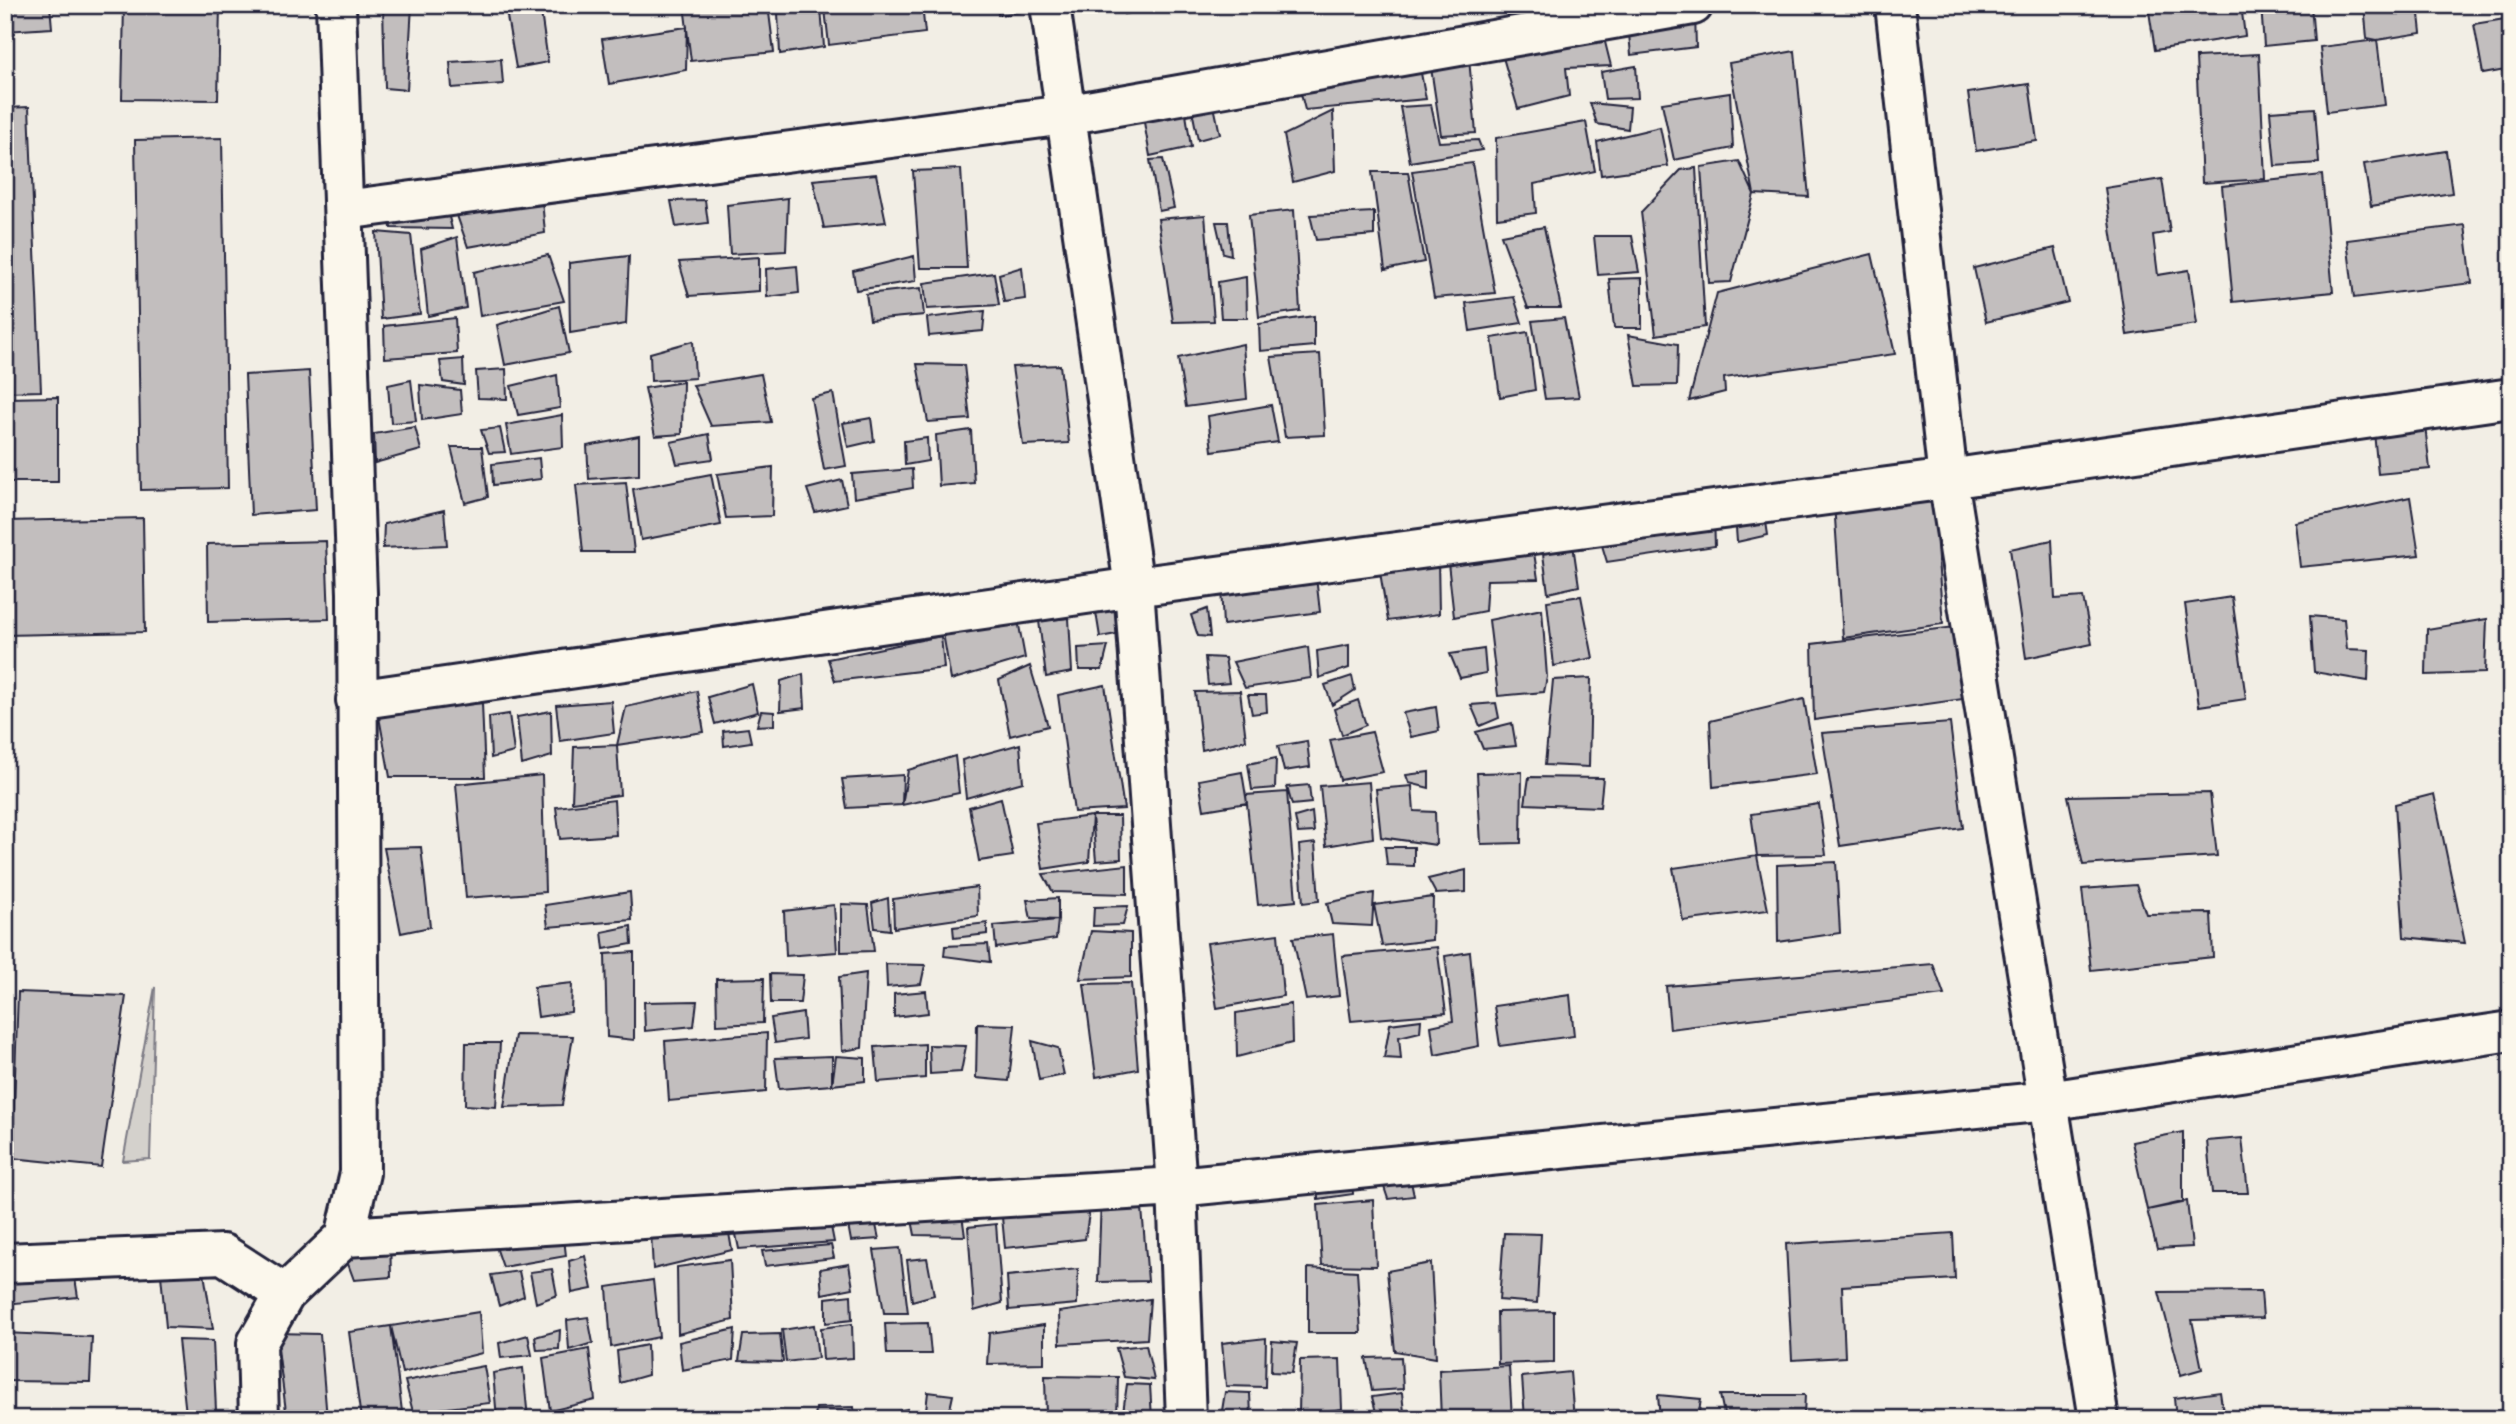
<svg xmlns="http://www.w3.org/2000/svg" width="2516" height="1424" font-family="Mali,sans-serif">
<rect width="100%" height="100%" fill="#f2eee5"/>
<filter id="ink" filterUnits="userSpaceOnUse"><feTurbulence type="fractalNoise" baseFrequency=".0143" numOctaves="2"/><feDisplacementMap in="SourceGraphic" scale="14" xChannelSelector="R" yChannelSelector="G"/><feConvolveMatrix kernelMatrix="1 2 1 2 8 2 1 2 1" color-interpolation-filters="sRGB"/></filter>
<g filter="url(#ink)">
<path fill="#d4d1cc" stroke="#7b7a84" stroke-width="2" d="M 155,987 L 150,1159 L 123,1161 Z"/>
<path fill="#c2bebe" stroke="#22223b" stroke-width="2" d="M 5,5 L 50,5 L 52,28 L 5,31 Z
M 124,5 L 220,5 L 218,100 L 122,99 Z
M 383,5 L 412,5 L 407,90 L 385,88 Z
M 505,5 L 540,5 L 548,62 L 516,68 Z
M 684,5 L 768,5 L 774,52 L 691,61 Z
M 855,5 L 922,5 L 925,33 L 829,45 L 825,9 Z
M 997,5 L 1021,5 L 1022,12 L 998,15 Z
M 1122,5 L 1153,5 L 1154,9 L 1124,14 Z
M 2148,5 L 2241,5 L 2245,36 L 2155,50 Z
M 2261,5 L 2311,5 L 2314,41 L 2264,46 Z
M 2364,5 L 2418,5 L 2421,33 L 2377,40 L 2367,38 Z
M 821,8 L 824,47 L 780,54 L 778,13 Z
M 1695,13 L 1696,47 L 1631,55 L 1628,23 Z
M 2511,18 L 2511,69 L 2483,74 L 2474,24 Z
M 687,27 L 686,70 L 609,84 L 602,39 Z
M 1602,30 L 1611,66 L 1566,68 L 1569,96 L 1518,109 L 1500,47 Z
M 2377,40 L 2385,105 L 2327,112 L 2320,47 Z
M 1795,51 L 1809,197 L 1754,194 L 1729,63 Z
M 2259,54 L 2265,179 L 2202,183 L 2196,57 Z
M 501,59 L 503,84 L 452,88 L 450,62 Z
M 1469,59 L 1476,133 L 1441,135 L 1431,68 Z
M 1636,66 L 1638,98 L 1605,99 L 1601,72 Z
M 1420,68 L 1426,99 L 1305,110 L 1301,94 Z
M 2029,84 L 2037,141 L 1976,151 L 1968,93 Z
M 1730,93 L 1733,148 L 1674,160 L 1662,103 Z
M 1184,101 L 1191,147 L 1150,156 L 1142,111 Z
M 1213,101 L 1220,134 L 1198,140 L 1191,105 Z
M 1590,103 L 1630,107 L 1628,129 L 1597,124 Z
M 1431,105 L 1439,142 L 1478,140 L 1482,150 L 1410,162 L 1400,107 Z
M 29,107 L 41,391 L 5,392 L 5,108 Z
M 2315,108 L 2319,163 L 2275,166 L 2270,111 Z
M 1333,111 L 1335,171 L 1293,182 L 1284,135 Z
M 1586,122 L 1595,171 L 1534,184 L 1536,213 L 1497,218 L 1496,138 Z
M 1660,127 L 1668,166 L 1601,175 L 1597,142 Z
M 222,138 L 228,488 L 141,490 L 135,140 Z
M 2446,151 L 2452,193 L 2371,206 L 2364,164 Z
M 1163,159 L 1174,208 L 1159,211 L 1150,160 Z
M 1739,161 L 1754,194 L 1731,282 L 1709,283 L 1701,167 Z
M 1472,163 L 1495,293 L 1434,298 L 1412,171 Z
M 1696,168 L 1705,327 L 1656,335 L 1641,212 L 1681,170 Z
M 961,169 L 967,268 L 920,268 L 913,171 Z
M 1372,172 L 1408,172 L 1424,262 L 1385,270 Z
M 876,174 L 886,222 L 824,228 L 813,180 Z
M 2322,175 L 2333,292 L 2233,302 L 2222,186 Z
M 2162,179 L 2170,232 L 2153,235 L 2158,275 L 2189,270 L 2197,324 L 2127,335 L 2105,188 Z
M 541,189 L 545,233 L 468,247 L 452,201 Z
M 788,198 L 786,251 L 730,254 L 727,205 Z
M 705,200 L 708,223 L 676,227 L 671,201 Z
M 445,201 L 452,229 L 391,228 L 389,212 Z
M 1294,210 L 1300,311 L 1259,317 L 1249,215 Z
M 1374,212 L 1374,235 L 1316,240 L 1310,215 Z
M 1205,215 L 1214,321 L 1173,322 L 1158,219 Z
M 1216,222 L 1228,222 L 1231,255 L 1223,253 Z
M 2465,225 L 2472,283 L 2354,298 L 2347,240 Z
M 1544,227 L 1561,308 L 1528,308 L 1501,235 Z
M 376,232 L 411,235 L 420,314 L 381,319 Z
M 1594,236 L 1632,236 L 1639,272 L 1598,275 Z
M 457,237 L 466,308 L 428,316 L 421,249 Z
M 2055,248 L 2068,302 L 1986,322 L 1974,268 Z
M 1872,254 L 1895,354 L 1724,378 L 1725,392 L 1689,401 L 1717,293 Z
M 548,255 L 564,301 L 480,316 L 474,272 Z
M 629,256 L 626,324 L 570,333 L 569,263 Z
M 914,256 L 916,281 L 856,290 L 853,271 Z
M 759,257 L 759,291 L 689,296 L 679,262 Z
M 797,266 L 799,293 L 767,297 L 766,269 Z
M 1022,267 L 1025,299 L 1004,302 L 999,274 Z
M 994,273 L 999,305 L 927,309 L 924,283 Z
M 1246,277 L 1247,318 L 1221,318 L 1218,282 Z
M 1642,278 L 1642,328 L 1614,328 L 1609,279 Z
M 921,288 L 924,315 L 870,320 L 866,294 Z
M 1514,297 L 1522,323 L 1470,331 L 1466,303 Z
M 559,306 L 569,353 L 505,365 L 497,325 Z
M 985,311 L 983,331 L 929,336 L 927,318 Z
M 1314,316 L 1314,346 L 1260,351 L 1259,324 Z
M 455,318 L 457,353 L 385,358 L 384,326 Z
M 1564,318 L 1579,397 L 1545,399 L 1532,321 Z
M 1528,332 L 1535,390 L 1500,397 L 1492,338 Z
M 1628,335 L 1678,344 L 1677,385 L 1637,386 Z
M 693,341 L 695,378 L 651,381 L 650,353 Z
M 1243,344 L 1247,399 L 1186,407 L 1178,358 Z
M 1320,354 L 1325,435 L 1285,437 L 1271,357 Z
M 463,359 L 464,385 L 443,382 L 440,361 Z
M 917,364 L 964,365 L 970,419 L 928,422 Z
M 1060,365 L 1069,443 L 1023,445 L 1012,367 Z
M 506,369 L 507,399 L 478,398 L 476,371 Z
M 309,371 L 316,510 L 251,515 L 245,375 Z
M 761,374 L 771,422 L 711,426 L 693,385 Z
M 557,375 L 560,408 L 518,415 L 511,386 Z
M 411,380 L 416,421 L 391,423 L 388,385 Z
M 683,382 L 682,434 L 655,436 L 645,388 Z
M 420,385 L 460,390 L 462,414 L 422,420 Z
M 833,393 L 846,466 L 824,470 L 811,398 Z
M 58,397 L 58,482 L 5,482 L 5,398 Z
M 1271,405 L 1278,442 L 1212,451 L 1208,416 Z
M 562,415 L 563,447 L 511,454 L 506,425 Z
M 2424,417 L 2430,469 L 2378,474 L 2373,422 Z
M 871,418 L 874,441 L 848,447 L 843,423 Z
M 415,427 L 421,450 L 375,463 L 374,434 Z
M 500,428 L 505,452 L 489,453 L 481,430 Z
M 971,430 L 974,483 L 939,486 L 936,435 Z
M 709,434 L 713,459 L 677,464 L 671,442 Z
M 639,436 L 639,475 L 589,479 L 587,446 Z
M 927,438 L 928,461 L 905,465 L 904,441 Z
M 451,447 L 482,447 L 488,497 L 465,503 Z
M 539,458 L 541,479 L 493,485 L 492,464 Z
M 773,467 L 772,516 L 726,518 L 717,474 Z
M 912,469 L 913,488 L 854,498 L 852,474 Z
M 711,474 L 721,525 L 641,540 L 633,489 Z
M 842,480 L 847,505 L 815,512 L 807,489 Z
M 626,482 L 634,552 L 583,552 L 576,485 Z
M 1933,495 L 1943,624 L 1843,638 L 1834,503 Z
M 2410,497 L 2419,555 L 2300,567 L 2295,522 Z
M 1764,509 L 1768,535 L 1737,542 L 1735,514 Z
M 444,510 L 447,545 L 383,548 L 384,524 Z
M 1714,516 L 1715,546 L 1607,562 L 1598,532 Z
M 143,518 L 145,632 L 5,635 L 5,521 Z
M 2505,526 L 2511,526 L 2510,581 Z
M 1572,538 L 1579,586 L 1548,593 L 1542,546 Z
M 2052,540 L 2055,599 L 2083,597 L 2092,644 L 2026,658 L 2010,549 Z
M 326,541 L 329,619 L 208,622 L 207,544 Z
M 1533,546 L 1538,579 L 1487,580 L 1485,611 L 1454,617 L 1447,554 Z
M 1438,559 L 1439,614 L 1388,621 L 1379,566 Z
M 1316,577 L 1320,612 L 1223,625 L 1221,587 Z
M 1118,595 L 1122,633 L 1100,637 L 1094,600 Z
M 1581,596 L 1593,658 L 1554,666 L 1547,601 Z
M 2232,597 L 2246,699 L 2199,706 L 2185,604 Z
M 1207,609 L 1210,637 L 1198,636 L 1191,615 Z
M 1542,609 L 1547,677 L 1544,692 L 1498,696 L 1489,620 Z
M 2310,616 L 2344,619 L 2347,649 L 2369,650 L 2368,681 L 2314,672 Z
M 1069,618 L 1072,672 L 1046,677 L 1039,621 Z
M 2487,619 L 2485,673 L 2426,675 L 2427,629 Z
M 1018,620 L 1025,658 L 951,680 L 943,633 Z
M 1955,627 L 1963,699 L 1814,720 L 1812,644 Z
M 941,636 L 944,668 L 835,681 L 828,659 Z
M 1349,645 L 1349,668 L 1319,678 L 1317,651 Z
M 1108,646 L 1102,670 L 1079,670 L 1078,648 Z
M 1308,647 L 1311,678 L 1245,688 L 1233,662 Z
M 1484,649 L 1486,673 L 1460,678 L 1450,654 Z
M 1205,657 L 1225,658 L 1229,683 L 1208,685 Z
M 1030,666 L 1048,726 L 1010,736 L 999,680 Z
M 803,674 L 805,708 L 780,711 L 781,681 Z
M 1352,676 L 1355,690 L 1332,705 L 1325,685 Z
M 1591,678 L 1589,767 L 1545,765 L 1553,680 Z
M 752,684 L 758,712 L 715,724 L 708,697 Z
M 1105,685 L 1124,809 L 1074,812 L 1058,695 Z
M 697,691 L 704,732 L 617,745 L 626,707 Z
M 1240,691 L 1246,740 L 1202,750 L 1195,692 Z
M 1248,695 L 1266,695 L 1267,712 L 1252,714 Z
M 1804,699 L 1817,774 L 1713,787 L 1710,721 Z
M 1358,700 L 1366,725 L 1342,735 L 1334,709 Z
M 611,701 L 614,733 L 560,741 L 556,705 Z
M 482,703 L 485,777 L 390,777 L 377,706 Z
M 1496,703 L 1499,718 L 1480,726 L 1471,705 Z
M 1436,707 L 1439,731 L 1411,737 L 1403,713 Z
M 551,711 L 552,756 L 522,765 L 517,717 Z
M 761,711 L 774,712 L 774,725 L 757,726 Z
M 509,714 L 514,752 L 491,758 L 489,717 Z
M 1512,723 L 1516,746 L 1483,749 L 1476,732 Z
M 1950,723 L 1963,828 L 1840,846 L 1822,733 Z
M 748,728 L 751,742 L 724,746 L 723,731 Z
M 1372,732 L 1383,772 L 1340,780 L 1330,740 Z
M 1307,741 L 1310,767 L 1284,771 L 1278,746 Z
M 1020,744 L 1023,782 L 966,798 L 962,760 Z
M 617,745 L 620,795 L 572,802 L 574,747 Z
M 955,756 L 959,793 L 902,805 L 908,770 Z
M 1276,758 L 1275,788 L 1252,790 L 1248,764 Z
M 1242,772 L 1247,803 L 1204,810 L 1199,780 Z
M 1429,772 L 1429,788 L 1409,783 L 1406,775 Z
M 1522,772 L 1521,843 L 1481,844 L 1477,773 Z
M 542,775 L 545,892 L 466,898 L 456,784 Z
M 903,775 L 902,805 L 847,808 L 842,779 Z
M 1529,777 L 1603,778 L 1600,807 L 1525,804 Z
M 1369,782 L 1373,838 L 1326,846 L 1320,786 Z
M 1309,785 L 1311,803 L 1292,805 L 1287,787 Z
M 1412,786 L 1414,811 L 1435,812 L 1436,845 L 1381,837 L 1376,789 Z
M 1287,792 L 1296,901 L 1258,905 L 1246,795 Z
M 2210,793 L 2217,856 L 2083,865 L 2068,796 Z
M 2434,794 L 2465,943 L 2404,937 L 2395,804 Z
M 1001,798 L 1013,856 L 979,861 L 969,807 Z
M 614,800 L 616,835 L 560,839 L 556,807 Z
M 1819,804 L 1826,855 L 1757,856 L 1751,814 Z
M 1312,812 L 1314,832 L 1298,833 L 1295,817 Z
M 1092,816 L 1120,816 L 1121,859 L 1096,861 Z
M 1092,816 L 1089,862 L 1043,869 L 1036,823 Z
M 1315,843 L 1319,901 L 1303,903 L 1299,845 Z
M 421,847 L 430,927 L 401,933 L 384,848 Z
M 1385,847 L 1414,847 L 1414,866 L 1387,865 Z
M 1757,856 L 1768,910 L 1683,921 L 1673,868 Z
M 1836,862 L 1840,933 L 1778,942 L 1777,865 Z
M 1127,865 L 1127,894 L 1053,892 L 1043,874 Z
M 1466,870 L 1466,892 L 1436,894 L 1428,879 Z
M 2136,885 L 2146,914 L 2211,913 L 2213,957 L 2091,970 L 2082,889 Z
M 977,887 L 978,916 L 894,928 L 893,899 Z
M 630,892 L 632,920 L 548,927 L 545,905 Z
M 1374,893 L 1372,926 L 1332,924 L 1327,903 Z
M 1433,897 L 1432,940 L 1382,946 L 1374,905 Z
M 888,898 L 890,930 L 875,928 L 872,903 Z
M 1058,898 L 1058,920 L 1031,919 L 1027,900 Z
M 841,904 L 868,905 L 874,951 L 841,952 Z
M 834,905 L 837,952 L 786,956 L 784,911 Z
M 1128,906 L 1123,925 L 1093,926 L 1094,907 Z
M 1058,920 L 1056,939 L 996,948 L 994,926 Z
M 987,923 L 987,934 L 954,938 L 953,927 Z
M 631,926 L 632,944 L 604,949 L 602,932 Z
M 1091,931 L 1131,933 L 1131,977 L 1080,979 Z
M 1278,934 L 1283,996 L 1217,1008 L 1207,943 Z
M 1333,934 L 1339,996 L 1306,1000 L 1293,938 Z
M 988,944 L 990,962 L 944,956 L 945,946 Z
M 1437,947 L 1446,1013 L 1351,1021 L 1342,956 Z
M 634,952 L 634,1040 L 607,1037 L 605,954 Z
M 1470,952 L 1479,1046 L 1435,1055 L 1431,1026 L 1453,1021 L 1445,956 Z
M 886,964 L 925,965 L 921,984 L 887,987 Z
M 1933,964 L 1944,995 L 1670,1029 L 1666,986 Z
M 866,973 L 862,1048 L 842,1051 L 839,977 Z
M 770,974 L 803,975 L 800,1003 L 771,1003 Z
M 764,978 L 763,1023 L 717,1025 L 716,979 Z
M 572,983 L 571,1012 L 538,1017 L 534,987 Z
M 1131,983 L 1138,1069 L 1096,1077 L 1084,984 Z
M 926,991 L 928,1013 L 894,1017 L 894,994 Z
M 18,992 L 126,996 L 101,1167 L 12,1158 Z
M 1570,995 L 1574,1036 L 1500,1046 L 1494,1006 Z
M 697,1001 L 694,1026 L 645,1031 L 644,1002 Z
M 1291,1004 L 1292,1043 L 1237,1057 L 1236,1013 Z
M 803,1013 L 805,1039 L 775,1043 L 771,1018 Z
M 1421,1020 L 1420,1032 L 1399,1037 L 1401,1059 L 1384,1058 L 1390,1024 Z
M 977,1024 L 1015,1025 L 1009,1081 L 976,1078 Z
M 767,1033 L 766,1092 L 669,1101 L 665,1041 Z
M 515,1035 L 573,1036 L 562,1105 L 504,1107 Z
M 1032,1041 L 1058,1048 L 1064,1075 L 1039,1080 Z
M 466,1043 L 500,1043 L 496,1107 L 465,1105 Z
M 925,1044 L 925,1078 L 878,1082 L 875,1047 Z
M 929,1045 L 966,1046 L 961,1072 L 930,1074 Z
M 832,1056 L 832,1085 L 779,1089 L 775,1058 Z
M 836,1056 L 865,1058 L 865,1081 L 832,1085 Z
M 2183,1132 L 2183,1203 L 2147,1210 L 2132,1142 Z
M 2242,1138 L 2248,1193 L 2212,1193 L 2207,1141 Z
M 1352,1176 L 1353,1194 L 1318,1199 L 1317,1181 Z
M 1410,1177 L 1414,1196 L 1388,1199 L 1381,1178 Z
M 1141,1196 L 1148,1281 L 1098,1282 L 1101,1199 Z
M 1373,1200 L 1376,1266 L 1322,1265 L 1318,1205 Z
M 1091,1201 L 1085,1239 L 1005,1248 L 1001,1207 Z
M 2187,1201 L 2192,1247 L 2157,1249 L 2147,1210 Z
M 961,1208 L 965,1236 L 915,1235 L 910,1210 Z
M 828,1211 L 834,1242 L 739,1249 L 733,1220 Z
M 873,1211 L 879,1239 L 851,1241 L 846,1214 Z
M 727,1222 L 732,1250 L 653,1269 L 651,1232 Z
M 996,1224 L 1002,1303 L 974,1311 L 968,1227 Z
M 563,1229 L 566,1256 L 503,1267 L 495,1244 Z
M 1504,1233 L 1541,1234 L 1537,1303 L 1499,1300 Z
M 1953,1233 L 1955,1279 L 1842,1286 L 1845,1357 L 1792,1360 L 1786,1244 Z
M 390,1235 L 391,1277 L 354,1280 L 344,1253 Z
M 831,1245 L 834,1258 L 765,1266 L 762,1251 Z
M 900,1248 L 908,1313 L 884,1313 L 874,1250 Z
M 585,1256 L 592,1289 L 572,1293 L 569,1261 Z
M 927,1258 L 934,1295 L 912,1301 L 907,1260 Z
M 730,1260 L 733,1320 L 678,1334 L 677,1267 Z
M 1431,1263 L 1436,1358 L 1395,1351 L 1387,1271 Z
M 849,1264 L 853,1288 L 822,1294 L 820,1269 Z
M 1308,1268 L 1357,1271 L 1361,1333 L 1308,1333 Z
M 552,1269 L 557,1295 L 536,1303 L 530,1272 Z
M 1078,1269 L 1077,1304 L 1009,1310 L 1007,1276 Z
M 519,1271 L 524,1296 L 499,1306 L 491,1275 Z
M 204,1273 L 213,1329 L 166,1327 L 161,1275 Z
M 75,1278 L 78,1297 L 5,1304 L 5,1281 Z
M 653,1280 L 659,1337 L 611,1347 L 607,1287 Z
M 2261,1291 L 2263,1318 L 2192,1320 L 2202,1369 L 2181,1375 L 2159,1292 Z
M 851,1295 L 852,1320 L 826,1323 L 826,1298 Z
M 1150,1299 L 1147,1339 L 1060,1344 L 1059,1312 Z
M 1554,1311 L 1554,1362 L 1498,1364 L 1497,1312 Z
M 479,1312 L 482,1353 L 402,1373 L 391,1326 Z
M 588,1317 L 593,1343 L 569,1350 L 567,1320 Z
M 928,1323 L 931,1354 L 887,1354 L 885,1324 Z
M 852,1324 L 853,1358 L 823,1360 L 821,1328 Z
M 814,1325 L 818,1358 L 786,1362 L 782,1330 Z
M 1044,1325 L 1044,1363 L 987,1364 L 989,1333 Z
M 391,1326 L 403,1419 L 361,1419 L 349,1332 Z
M 735,1329 L 733,1360 L 682,1370 L 679,1342 Z
M 560,1330 L 559,1349 L 537,1350 L 535,1337 Z
M 5,1333 L 92,1337 L 90,1382 L 5,1381 Z
M 276,1333 L 320,1334 L 327,1419 L 287,1419 Z
M 780,1334 L 783,1362 L 739,1361 L 743,1335 Z
M 528,1335 L 532,1355 L 501,1358 L 499,1343 Z
M 1266,1338 L 1265,1387 L 1226,1386 L 1222,1343 Z
M 178,1340 L 213,1341 L 216,1411 L 186,1414 Z
M 1272,1341 L 1297,1343 L 1292,1373 L 1271,1372 Z
M 647,1345 L 648,1375 L 620,1383 L 617,1351 Z
M 1146,1345 L 1154,1380 L 1124,1377 L 1116,1348 Z
M 589,1349 L 595,1400 L 550,1411 L 543,1358 Z
M 1401,1357 L 1403,1389 L 1372,1391 L 1366,1358 Z
M 1340,1359 L 1342,1409 L 1299,1415 L 1300,1360 Z
M 484,1366 L 490,1403 L 413,1412 L 405,1381 Z
M 1509,1366 L 1512,1419 L 1441,1419 L 1439,1370 Z
M 523,1368 L 528,1419 L 497,1419 L 493,1373 Z
M 1570,1372 L 1574,1419 L 1525,1419 L 1522,1377 Z
M 1045,1376 L 1118,1377 L 1117,1419 L 1046,1418 Z
M 1127,1384 L 1150,1385 L 1152,1419 L 1122,1419 Z
M 928,1392 L 953,1395 L 950,1409 L 926,1410 Z
M 1225,1392 L 1250,1393 L 1251,1416 L 1221,1417 Z
M 2220,1392 L 2224,1419 L 2176,1419 L 2174,1398 Z
M 1402,1393 L 1404,1412 L 1376,1412 L 1372,1397 Z
M 1658,1395 L 1701,1399 L 1698,1419 L 1660,1419 Z
M 1720,1395 L 1805,1395 L 1804,1415 L 1910,1413 L 1910,1419 L 1725,1419 Z
M 854,1407 L 855,1419 L 815,1419 L 816,1408 Z
M 907,1409 L 908,1419 L 868,1419 Z
M 990,1410 L 990,1419 L 928,1419 Z
M 730,1413 L 777,1413 L 777,1419 L 730,1419 Z
M 1347,1414 L 1347,1419 L 1311,1419 Z"/>
<g fill="none" stroke-linecap="round" stroke-linejoin="round">
<defs>
<path id="minor" d="M 1050,5 L 1134,587 L 1177,1187 L 1186,1419
M 1895,5 L 1948,479 L 2099,1419
M 344,210 L 1065,115 L 1693,5
M 356,700 L 1134,587 L 1948,479 L 2511,398
M 345,1237 L 1177,1187 L 2048,1101 L 2511,1031
M 5,1263 L 223,1254 L 285,1294
M 259,1419 L 257,1343 L 285,1294 L 345,1237 L 360,1173 L 357,593 L 336,5"/>
</defs>
<use href="#minor" stroke="#22223b" stroke-width="44"/>
<use href="#minor" stroke="#fbf7ec" stroke-width="38"/>
</g>
</g>
<rect width="2516" height="1424" fill="none" stroke="#fbf7ec" stroke-width="28"/>
<rect x="14" y="14" width="2488" height="1396" fill="none" stroke="#22223b" stroke-width="2.5" filter="url(#ink)"/>
</svg>
